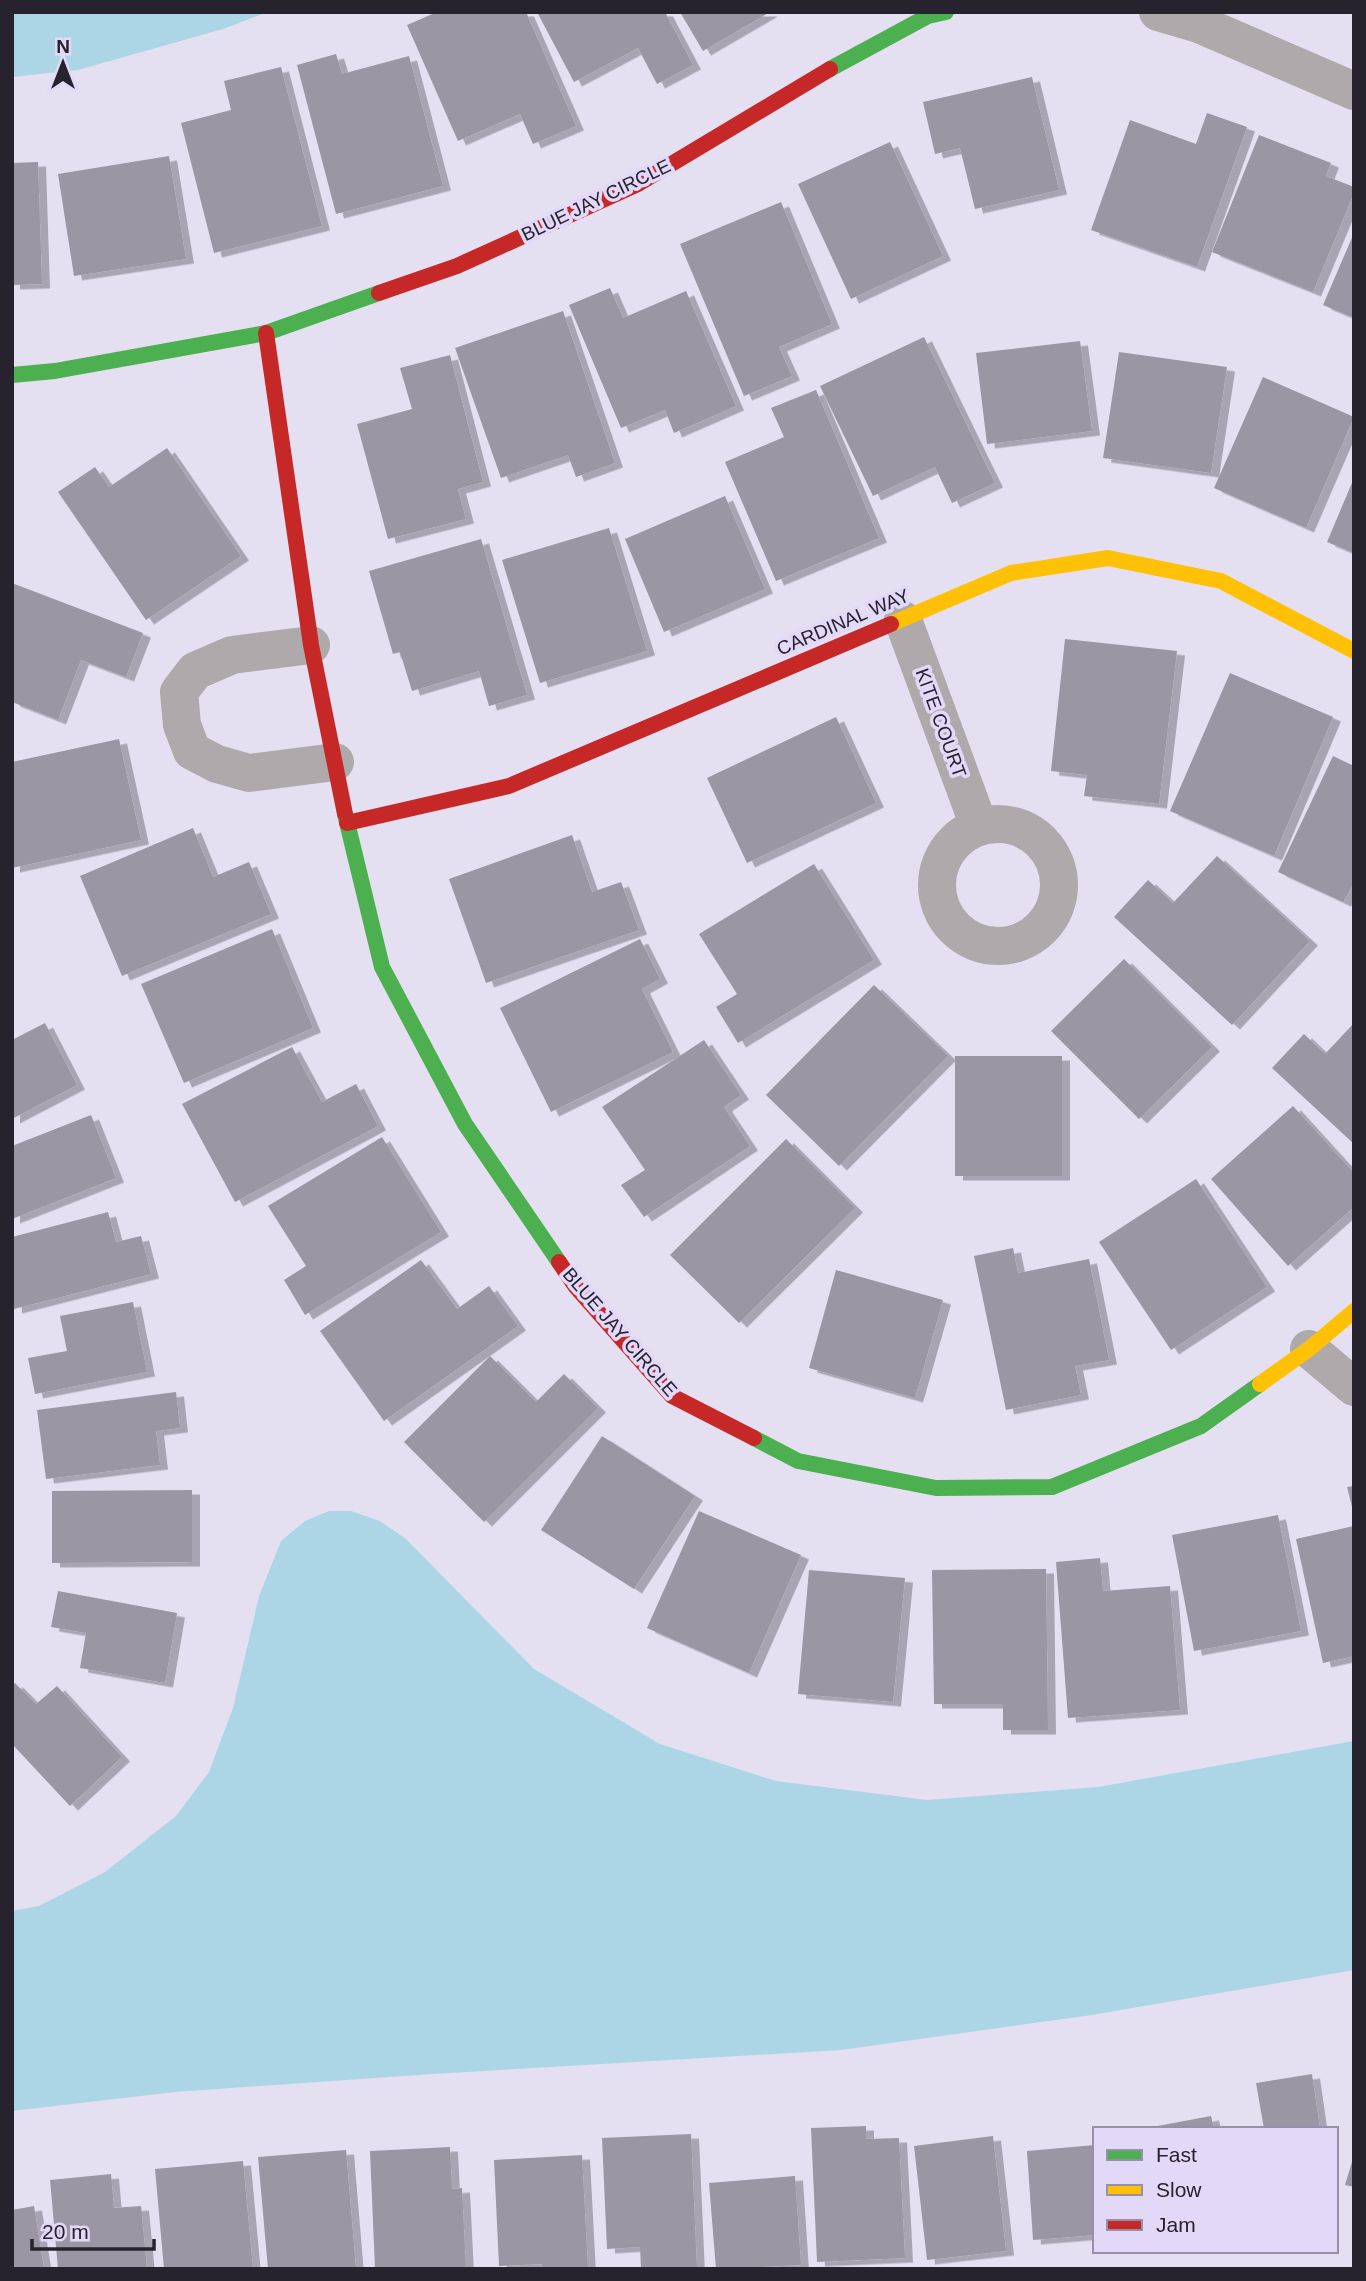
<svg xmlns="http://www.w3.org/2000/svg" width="1366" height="2281" font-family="Arial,sans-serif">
<defs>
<filter id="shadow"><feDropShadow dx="8" dy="4.5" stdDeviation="0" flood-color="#0004"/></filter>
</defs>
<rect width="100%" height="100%" fill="#e5e0f1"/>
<path fill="#acd6e6" d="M 12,12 L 268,12 L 223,29 L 78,70 L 12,77 Z
M 329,1511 L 351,1511 L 380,1521 L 406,1539 L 534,1669 L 660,1744 L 776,1781 L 927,1800 L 1098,1787 L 1354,1741 L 1354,1970 L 1092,2015 L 841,2050 L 433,2074 L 175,2092 L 12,2111 L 12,1911 L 39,1906 L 105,1872 L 176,1816 L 209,1772 L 233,1708 L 259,1596 L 281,1541 L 305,1521 Z"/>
<path fill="#9a96a3" filter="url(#shadow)" d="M 437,12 L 526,12 L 576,126 L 533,144 L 520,114 L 458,141 L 407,25 Z
M 537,12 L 665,12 L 693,65 L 657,84 L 638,48 L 574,82 Z
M 680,12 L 770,12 L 703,51 Z
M 336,54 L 342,74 L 409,56 L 443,186 L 336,214 L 297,65 Z
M 281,67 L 322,226 L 214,253 L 181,123 L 231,110 L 224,81 Z
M 1032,77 L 1059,190 L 975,209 L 960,148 L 935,154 L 923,102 Z
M 1207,113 L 1247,127 L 1197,267 L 1091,230 L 1130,120 L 1196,144 Z
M 1259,135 L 1331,163 L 1326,176 L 1354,187 L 1354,193 L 1313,292 L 1212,252 Z
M 890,142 L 943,256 L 851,299 L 798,184 Z
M 169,156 L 186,259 L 74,276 L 58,174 Z
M 38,162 L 42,284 L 12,285 L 12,163 Z
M 781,202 L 832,324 L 779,347 L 792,376 L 744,396 L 680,244 Z
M 1354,233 L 1354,318 L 1323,305 Z
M 610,288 L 623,318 L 686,291 L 736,406 L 674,433 L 665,410 L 621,428 L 569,305 Z
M 563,311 L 615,463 L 576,477 L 568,455 L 501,478 L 455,348 Z
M 924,337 L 995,483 L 952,503 L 935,467 L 873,496 L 820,386 Z
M 1080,341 L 1092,431 L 987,444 L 976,353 Z
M 1119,352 L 1227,367 L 1211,473 L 1103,458 Z
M 450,355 L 483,482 L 458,489 L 466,519 L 388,539 L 357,424 L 412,409 L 400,368 Z
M 1263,377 L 1354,417 L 1306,528 L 1214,488 Z
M 816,390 L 879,538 L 776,581 L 725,462 L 784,437 L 771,408 Z
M 167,448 L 241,556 L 146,620 L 58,492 L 95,467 L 109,487 Z
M 1354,478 L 1354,553 L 1327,542 Z
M 725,496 L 765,589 L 664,632 L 625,539 Z
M 609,528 L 647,651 L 540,683 L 502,560 Z
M 481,539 L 527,695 L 489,706 L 479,671 L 412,691 L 400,652 L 393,654 L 369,571 Z
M 12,583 L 143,633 L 126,677 L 81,660 L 58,720 L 12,702 Z
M 1065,639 L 1177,651 L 1159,804 L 1084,796 L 1087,775 L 1051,771 Z
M 1230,673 L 1333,717 L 1274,856 L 1170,811 Z
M 836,717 L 876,803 L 747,863 L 707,778 Z
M 119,739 L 141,840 L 12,868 L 12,762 Z
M 1333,756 L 1354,766 L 1354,883 L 1343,902 L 1278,872 Z
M 193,828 L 213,877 L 249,862 L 271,914 L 122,976 L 80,876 Z
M 572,835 L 592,892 L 621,882 L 639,930 L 486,983 L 449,879 Z
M 1217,856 L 1310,941 L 1232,1025 L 1114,917 L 1148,880 L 1173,903 Z
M 814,864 L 874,960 L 738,1043 L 716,1007 L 737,994 L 699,934 Z
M 272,929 L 313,1028 L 184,1083 L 141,984 Z
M 640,939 L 660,979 L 642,989 L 673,1052 L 551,1112 L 500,1008 Z
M 1124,959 L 1212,1047 L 1139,1119 L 1051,1031 Z
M 874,985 L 948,1056 L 839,1166 L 766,1095 Z
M 45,1023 L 77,1085 L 12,1119 L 12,1040 Z
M 1354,1023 L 1354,1144 L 1272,1068 L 1304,1034 L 1325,1054 Z
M 704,1040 L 741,1095 L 724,1107 L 750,1146 L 644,1217 L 621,1185 L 645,1170 L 602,1107 Z
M 292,1047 L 322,1102 L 356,1084 L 378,1126 L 235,1202 L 182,1104 Z
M 955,1056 L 1062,1056 L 1062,1176 L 955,1176 Z
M 1293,1106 L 1354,1173 L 1354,1207 L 1288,1266 L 1211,1179 Z
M 91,1115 L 116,1178 L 12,1219 L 12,1146 Z
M 382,1137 L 441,1232 L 305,1315 L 284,1280 L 306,1266 L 268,1206 Z
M 786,1139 L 855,1208 L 739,1323 L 670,1255 Z
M 1196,1179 L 1267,1287 L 1171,1350 L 1099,1242 Z
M 108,1212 L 116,1242 L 141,1236 L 151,1274 L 14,1309 L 12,1237 Z
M 1013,1248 L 1018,1273 L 1089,1259 L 1109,1360 L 1075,1366 L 1081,1395 L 1006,1410 L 974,1256 Z
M 421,1260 L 457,1309 L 489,1286 L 518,1326 L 384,1421 L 320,1331 Z
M 836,1270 L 943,1300 L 915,1398 L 809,1368 Z
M 133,1302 L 147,1372 L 35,1394 L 28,1358 L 67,1351 L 60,1316 Z
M 490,1356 L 536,1402 L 564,1374 L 598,1408 L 484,1522 L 404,1442 Z
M 176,1392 L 180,1428 L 156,1431 L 160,1465 L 46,1479 L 37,1410 Z
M 602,1436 L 695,1496 L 634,1589 L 541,1530 Z
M 1354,1486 L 1354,1511 L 1353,1511 L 1347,1487 Z
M 192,1490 L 192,1562 L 52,1563 L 52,1491 Z
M 699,1511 L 801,1555 L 749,1673 L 647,1628 Z
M 1278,1515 L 1301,1631 L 1194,1651 L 1172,1535 Z
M 1354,1526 L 1354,1656 L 1323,1663 L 1296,1539 Z
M 1100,1558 L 1103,1591 L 1170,1586 L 1180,1710 L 1068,1718 L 1056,1562 Z
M 1046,1569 L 1048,1730 L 1003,1730 L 1003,1704 L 934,1704 L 932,1570 Z
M 809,1570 L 905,1578 L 893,1702 L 798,1694 Z
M 58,1591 L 177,1613 L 165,1683 L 80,1668 L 86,1633 L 51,1627 Z
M 15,1683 L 36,1704 L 57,1686 L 122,1757 L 70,1806 L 12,1744 L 12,1686 Z
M 1312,2074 L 1320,2129 L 1264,2129 L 1256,2083 Z
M 1211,2116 L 1214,2129 L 1152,2129 L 1152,2127 Z
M 866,2126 L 866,2139 L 899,2138 L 905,2258 L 817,2262 L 811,2128 Z
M 691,2134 L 697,2269 L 641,2269 L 640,2247 L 607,2249 L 602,2138 Z
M 993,2136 L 1006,2251 L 927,2260 L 914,2146 Z
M 1095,2145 L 1095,2235 L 1033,2240 L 1027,2151 Z
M 450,2147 L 452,2189 L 462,2188 L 466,2269 L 375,2269 L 370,2151 Z
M 346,2150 L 356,2269 L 268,2269 L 258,2157 Z
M 582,2155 L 588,2269 L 543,2269 L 542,2264 L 499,2266 L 494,2160 Z
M 1354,2155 L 1354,2187 L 1345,2185 Z
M 243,2161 L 253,2269 L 164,2269 L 155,2169 Z
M 111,2174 L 114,2208 L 141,2206 L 147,2269 L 58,2269 L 50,2180 Z
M 795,2176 L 801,2265 L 716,2269 L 709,2183 Z
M 34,2206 L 44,2269 L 12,2269 L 12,2210 Z"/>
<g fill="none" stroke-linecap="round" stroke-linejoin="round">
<path stroke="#aea9ab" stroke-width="38" d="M 1158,12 L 1199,24 L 1354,91
M 903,620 L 979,826
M 311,645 L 232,655 L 195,671 L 179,692 L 182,725 L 192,751 L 217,764 L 249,773 L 335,762
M937 885a61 61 0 1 1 122 0a61 61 0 1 1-122 0Z
M 1309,1349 L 1354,1387"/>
<path stroke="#4caf50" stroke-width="16" d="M 830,69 L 928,16 L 946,12
M 12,375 L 55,371 L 266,333 L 379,293
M 345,814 L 382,967 L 465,1124 L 559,1262
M 754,1438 L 798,1461 L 936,1488 L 1052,1487 L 1201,1426 L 1260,1384"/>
<path stroke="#ffc107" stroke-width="16" d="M 891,624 L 1011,573 L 1108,558 L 1221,581 L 1354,651
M 1260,1384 L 1309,1349 L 1354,1311"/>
<path stroke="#c62828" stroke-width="16" d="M 379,293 L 457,266 L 638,184 L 830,69
M 266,333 L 311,645 L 345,814
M 347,823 L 509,786 L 891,624
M 559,1262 L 576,1287 L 672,1396 L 754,1438"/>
</g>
<g text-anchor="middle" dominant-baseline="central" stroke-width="7" stroke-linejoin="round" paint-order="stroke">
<g font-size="19" fill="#26232e" stroke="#e2d9f8">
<text transform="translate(596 200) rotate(-26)">BLUE JAY CIRCLE</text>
<text transform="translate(843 622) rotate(-23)">CARDINAL WAY</text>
<text transform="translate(941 723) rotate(70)">KITE COURT</text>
<text transform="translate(620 1332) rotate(49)">BLUE JAY CIRCLE</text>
</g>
</g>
<rect width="1366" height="2281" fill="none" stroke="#26232e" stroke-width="28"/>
<rect x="1093" y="2127" width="245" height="126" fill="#e2d9f8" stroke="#9790a7" stroke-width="2"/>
<rect x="1107" y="2150" width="35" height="10" fill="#4caf50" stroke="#9790a7" stroke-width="2"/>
<text x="1156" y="2162" font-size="21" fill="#26232e">Fast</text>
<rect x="1107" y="2185" width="35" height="10" fill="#ffc107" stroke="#9790a7" stroke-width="2"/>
<text x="1156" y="2197" font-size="21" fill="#26232e">Slow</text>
<rect x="1107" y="2220" width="35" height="10" fill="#c62828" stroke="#9790a7" stroke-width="2"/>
<text x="1156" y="2232" font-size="21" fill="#26232e">Jam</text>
<g transform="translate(63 63)" stroke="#e2d9f8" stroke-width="5" paint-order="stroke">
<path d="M0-5L12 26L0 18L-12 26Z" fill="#26232e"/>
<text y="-10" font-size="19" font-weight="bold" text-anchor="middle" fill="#26232e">N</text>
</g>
<path d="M32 2239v10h122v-10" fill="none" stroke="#26232e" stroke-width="3.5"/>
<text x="42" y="2239" font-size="21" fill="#26232e" stroke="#e2d9f8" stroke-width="5" paint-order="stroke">20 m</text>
</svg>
